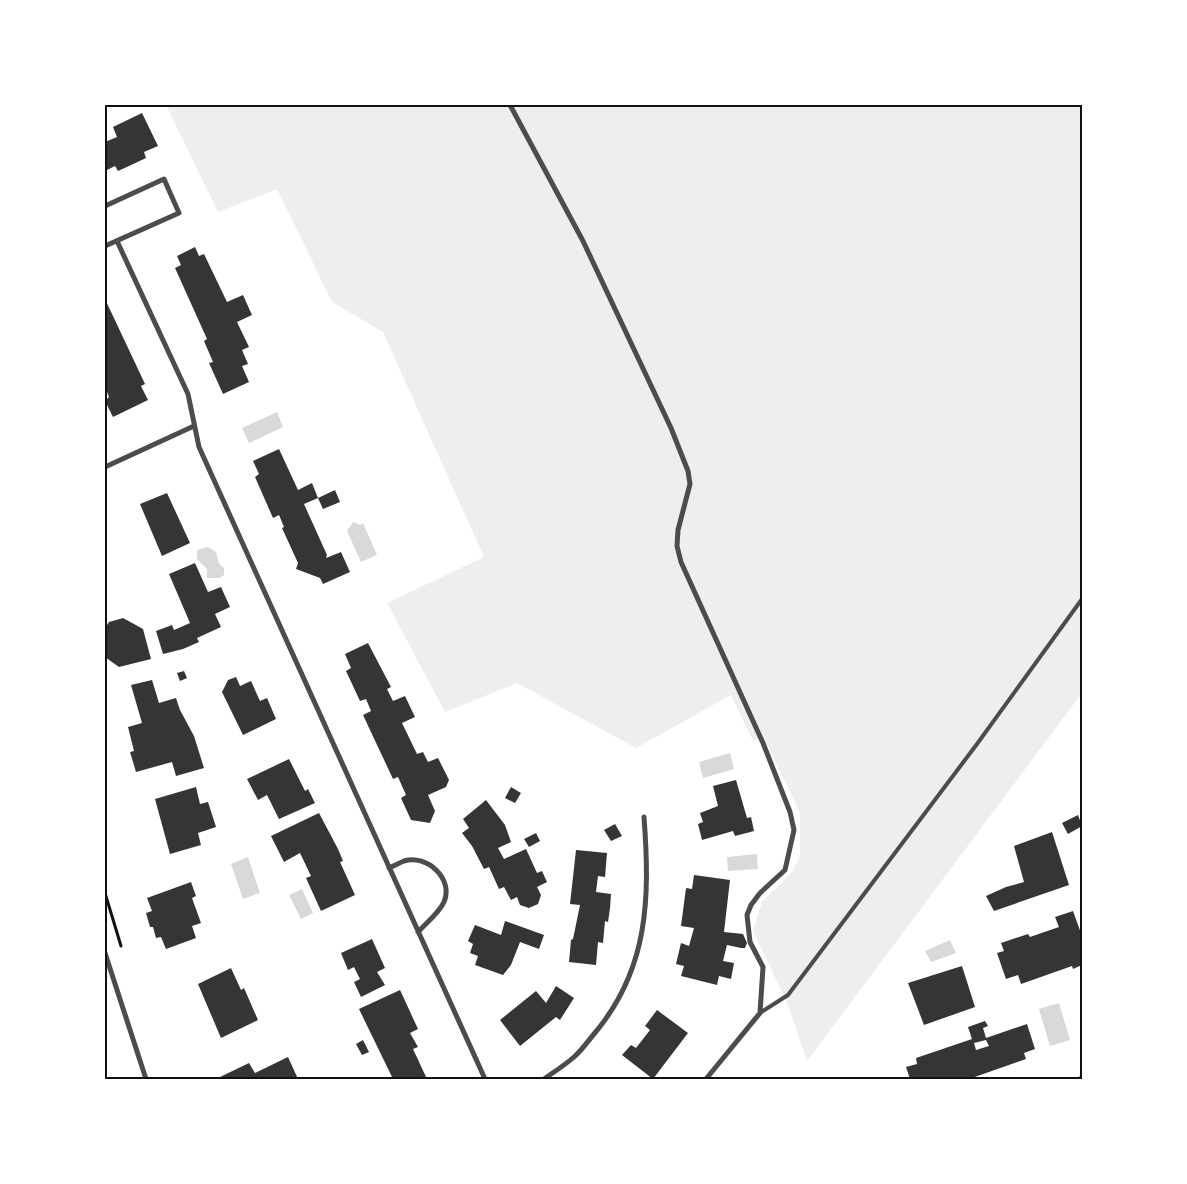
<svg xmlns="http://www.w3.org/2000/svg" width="1187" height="1184" font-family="'PT Serif',serif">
<rect width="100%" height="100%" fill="#fff"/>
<path fill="#eee" d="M 166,105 L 1082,105 L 1082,693 L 807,1061 L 788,1005 L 753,931 L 762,902 L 792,872 L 800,856 L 800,813 L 763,736 L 753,741 L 731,695 L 636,748 L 517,683 L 445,712 L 387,603 L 484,557 L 383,332 L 332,302 L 277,189 L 218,212 Z"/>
<path fill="#d9d9d9" d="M 277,412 L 283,427 L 249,443 L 242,428 Z
M 353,522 L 360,525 L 363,523 L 377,555 L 361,562 L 347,531 Z
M 208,547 L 216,552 L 219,564 L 224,568 L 224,575 L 219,578 L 207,578 L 207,569 L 197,559 L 197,550 Z
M 730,753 L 734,769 L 703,778 L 699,762 Z
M 757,854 L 758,869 L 728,871 L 727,857 Z
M 248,857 L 260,893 L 243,899 L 231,864 Z
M 302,889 L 313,913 L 301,919 L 289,895 Z
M 950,940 L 956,953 L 931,962 L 925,951 Z
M 1059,1003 L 1070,1040 L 1050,1046 L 1039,1009 Z"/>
<path fill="#353535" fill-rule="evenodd" d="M 142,113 L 158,146 L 144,152 L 146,158 L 129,166 L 118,171 L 115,166 L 105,171 L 105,142 L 117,137 L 113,127 Z
M 195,247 L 199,256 L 204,254 L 227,302 L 243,295 L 252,315 L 237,322 L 249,347 L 242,350 L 248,364 L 242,366 L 249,382 L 223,394 L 209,363 L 213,362 L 204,341 L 207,339 L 175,268 L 181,265 L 177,256 Z
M 105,299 L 145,384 L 141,386 L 148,400 L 113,417 L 105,401 L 109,397 L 105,387 Z
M 279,449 L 298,490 L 312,483 L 318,498 L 304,504 L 327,555 L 326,558 L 341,552 L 350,572 L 323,584 L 320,578 L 296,569 L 298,563 L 282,528 L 284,527 L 279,515 L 273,518 L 255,477 L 259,474 L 253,461 Z
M 335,490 L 340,502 L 323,509 L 318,498 Z
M 167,493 L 190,543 L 162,556 L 140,504 Z
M 195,563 L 208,592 L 221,587 L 230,607 L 215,614 L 221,627 L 197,638 L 199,642 L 183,649 L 163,654 L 156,631 L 172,625 L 174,630 L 190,623 L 169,574 Z
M 123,618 L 143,629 L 151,659 L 119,667 L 105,657 L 105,628 L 109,622 Z
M 368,643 L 391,687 L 387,689 L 393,701 L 405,696 L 415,717 L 402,723 L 417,754 L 423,752 L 428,762 L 438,758 L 449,780 L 446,787 L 428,795 L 435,811 L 430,823 L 411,820 L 401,798 L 406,795 L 398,777 L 393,779 L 363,715 L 371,711 L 366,699 L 360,701 L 346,671 L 351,668 L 345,654 Z
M 184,671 L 187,678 L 180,681 L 177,673 Z
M 236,677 L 240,686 L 251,681 L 260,701 L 267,698 L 276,719 L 243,735 L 222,692 L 228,680 Z
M 152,680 L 159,703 L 176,698 L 180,710 L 194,736 L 204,768 L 176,776 L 172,762 L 136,772 L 130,752 L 134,751 L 128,727 L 142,723 L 131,685 Z
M 289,759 L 305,791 L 308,789 L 315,803 L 279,819 L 267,795 L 258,800 L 247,779 Z
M 736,780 L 747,818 L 751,817 L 754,831 L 735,836 L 733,831 L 702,840 L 698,824 L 703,822 L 700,813 L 718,806 L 713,786 Z
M 196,787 L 200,804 L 208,802 L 216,827 L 198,833 L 201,845 L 170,854 L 155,799 Z
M 511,787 L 521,793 L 515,803 L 505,798 Z
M 486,800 L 505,825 L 511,842 L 498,848 L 504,859 L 526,849 L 537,873 L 542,871 L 547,882 L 537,887 L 541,895 L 538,904 L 529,908 L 520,905 L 517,897 L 511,900 L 504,887 L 499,889 L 489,867 L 484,869 L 472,846 L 462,833 L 469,828 L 463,819 Z
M 319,813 L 338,849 L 343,861 L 340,862 L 355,895 L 321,911 L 306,878 L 311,876 L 300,853 L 284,862 L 271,836 Z
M 1078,815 L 1082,826 L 1068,834 L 1062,823 Z
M 615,824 L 622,836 L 611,841 L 604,830 Z
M 1052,832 L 1069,885 L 994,911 L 986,896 L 1006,887 L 1024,882 L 1014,846 Z
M 536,833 L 540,841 L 529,847 L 524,839 Z
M 576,850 L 607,853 L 605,877 L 598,876 L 596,892 L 611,894 L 610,908 L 608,922 L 605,921 L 603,943 L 598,942 L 596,965 L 569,962 L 571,940 L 573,939 L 580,905 L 570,904 Z
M 694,875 L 730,880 L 724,932 L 743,934 L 747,943 L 745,948 L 741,948 L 727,945 L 723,961 L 734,963 L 731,979 L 719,976 L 717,985 L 681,976 L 684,966 L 676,964 L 681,943 L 689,946 L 694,928 L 681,926 L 686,888 L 692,889 Z
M 191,882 L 196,896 L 192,898 L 201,923 L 192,926 L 196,938 L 166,949 L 161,937 L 156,938 L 153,927 L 150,927 L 146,913 L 152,911 L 147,898 Z
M 1073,911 L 1082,936 L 1082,965 L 1073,969 L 1072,966 L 1021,984 L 1018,975 L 1006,979 L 997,953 L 1004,951 L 1001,943 L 1028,934 L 1030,937 L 1059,927 L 1055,917 Z
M 505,921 L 544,935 L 539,949 L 520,942 L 511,965 L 503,975 L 475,965 L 478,956 L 470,953 L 473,944 L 468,941 L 475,925 L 501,935 Z
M 372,939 L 385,968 L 377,972 L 385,985 L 361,997 L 354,982 L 360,979 L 354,967 L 348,970 L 341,953 Z
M 962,966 L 975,1007 L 924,1025 L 908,983 Z
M 231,968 L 241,990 L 244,988 L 258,1020 L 221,1038 L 198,984 Z
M 556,986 L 574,998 L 560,1020 L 556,1017 L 520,1046 L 500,1020 L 536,991 L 546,1003 Z
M 400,990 L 418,1029 L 410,1033 L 418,1047 L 413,1049 L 427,1079 L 393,1079 L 359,1009 Z
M 657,1010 L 688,1033 L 653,1079 L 622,1055 L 631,1045 L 636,1048 L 650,1030 L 645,1026 Z
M 985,1021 L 988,1026 L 983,1028 L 986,1038 L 1027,1024 L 1035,1049 L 1024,1053 L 1026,1059 L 969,1079 L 944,1079 L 943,1077 L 910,1079 L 906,1067 L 917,1064 L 916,1058 L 972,1039 L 968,1027 ZM 986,1040 L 989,1046 L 976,1050 L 974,1043 Z
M 363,1040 L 369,1052 L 362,1055 L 356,1044 Z
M 288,1057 L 298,1079 L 221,1079 L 220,1077 L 249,1063 L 255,1073 Z"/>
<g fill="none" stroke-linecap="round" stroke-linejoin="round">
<path stroke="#111" stroke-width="3" d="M 105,893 L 121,946"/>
<path stroke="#4c4c4c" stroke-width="4" d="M 760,1013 L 788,995 L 977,744 L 1082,599"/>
<path stroke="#4c4c4c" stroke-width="5" d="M 510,105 L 583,241 L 671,428 L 688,471 L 690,484 L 678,530 L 677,546 L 681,562 L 763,743 L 790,812 L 794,830 L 785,870 L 760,893 L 751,905 L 747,915 L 750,942 L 763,967 L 760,1013 L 706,1079
M 105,206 L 164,179 L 179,213 L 105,246
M 117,241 L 188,394 L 199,447 L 485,1079
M 105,467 L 194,426
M 389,868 C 394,866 399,863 404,861 C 427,854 454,879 444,902 C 439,913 426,923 418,932
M 105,953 L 146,1079
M 544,1079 C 554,1072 565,1065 574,1057 C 582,1050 588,1041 594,1034 C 649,969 650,898 644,817
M 1080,1079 L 1082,1078"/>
</g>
<rect width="1187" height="1184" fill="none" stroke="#ffffff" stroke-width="212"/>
<rect x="106" y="106" width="975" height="972" fill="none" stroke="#111" stroke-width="2"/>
</svg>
